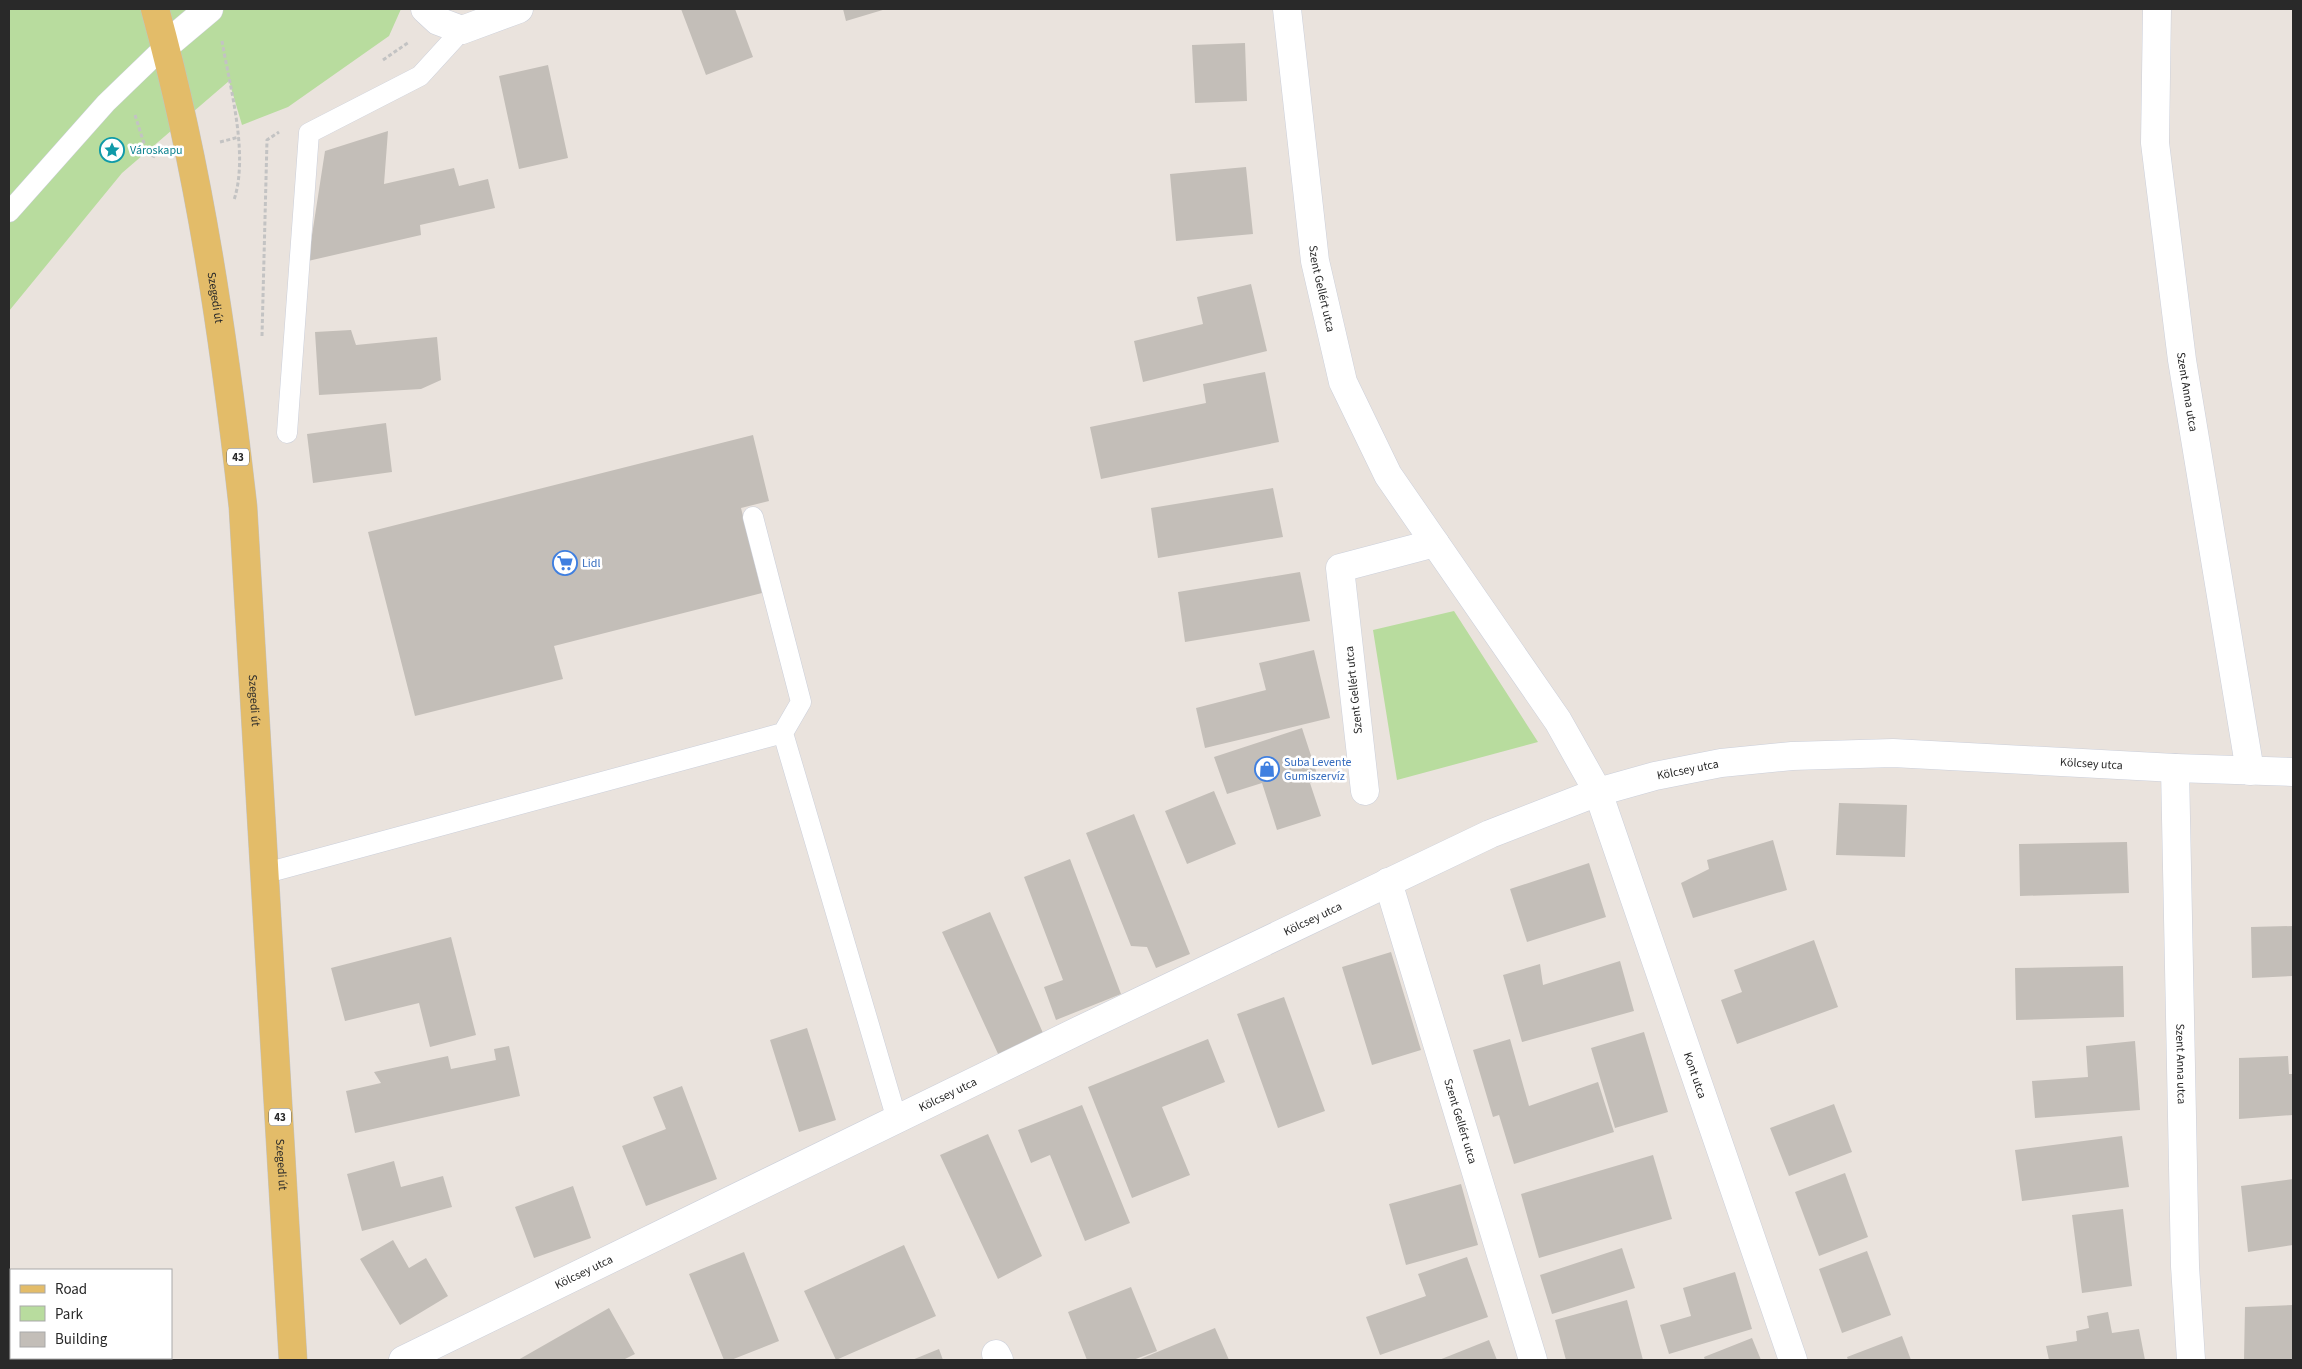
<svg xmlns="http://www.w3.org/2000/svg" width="2302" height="1369" font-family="'Source Sans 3',sans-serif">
<rect width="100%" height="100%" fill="#eae3dd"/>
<path fill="#b8dc9e" d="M 9,9 L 401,9 L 389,36 L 288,107 L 242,125 L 229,81 L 122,173 L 9,311 Z
M 1454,611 L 1538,742 L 1397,780 L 1373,630 Z"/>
<path fill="#c3beb8" d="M 681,9 L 735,9 L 753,57 L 706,75 Z
M 843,9 L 886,9 L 846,21 Z
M 1245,43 L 1247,101 L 1195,103 L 1192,45 Z
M 548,65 L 568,158 L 519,169 L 499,76 Z
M 388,131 L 384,184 L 454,168 L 459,186 L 488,179 L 495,208 L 420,225 L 421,235 L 308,261 L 325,151 Z
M 1246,167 L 1253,234 L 1176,241 L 1170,174 Z
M 1251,284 L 1267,351 L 1143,382 L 1134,341 L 1203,324 L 1197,297 Z
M 351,330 L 356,345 L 437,337 L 441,380 L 421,389 L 319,395 L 315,332 Z
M 1265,372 L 1279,442 L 1101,479 L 1090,427 L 1206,403 L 1203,384 Z
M 386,423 L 392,472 L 313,483 L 307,434 Z
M 753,435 L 769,501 L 741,508 L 762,593 L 554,646 L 563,679 L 415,716 L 368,532 Z
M 1273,488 L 1283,537 L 1158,558 L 1151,508 Z
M 1300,572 L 1310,621 L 1185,642 L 1178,592 Z
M 1314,650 L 1330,718 L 1205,748 L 1196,708 L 1266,690 L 1259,663 Z
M 1302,728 L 1319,780 L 1310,783 L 1321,816 L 1277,830 L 1262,783 L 1227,794 L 1214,757 Z
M 1214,791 L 1236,844 L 1187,864 L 1165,811 Z
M 1839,803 L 1907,805 L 1905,857 L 1836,855 Z
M 1134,814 L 1190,954 L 1156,968 L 1147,947 L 1131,946 L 1086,833 Z
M 1773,840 L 1787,890 L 1693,918 L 1681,883 L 1709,869 L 1707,860 Z
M 2127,842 L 2129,893 L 2020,896 L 2019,844 Z
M 1070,859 L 1121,994 L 1056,1020 L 1044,987 L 1063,980 L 1024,877 Z
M 1589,863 L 1606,917 L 1527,942 L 1510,889 Z
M 990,912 L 1043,1033 L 999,1056 L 942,932 Z
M 2293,926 L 2293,976 L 2252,978 L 2251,927 Z
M 451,937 L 476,1035 L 430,1047 L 419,1003 L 345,1021 L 331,968 Z
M 1814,940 L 1838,1007 L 1737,1044 L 1721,1000 L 1742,992 L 1734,970 Z
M 1391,952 L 1421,1050 L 1372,1065 L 1342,967 Z
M 1620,961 L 1634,1011 L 1522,1042 L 1503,975 L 1540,964 L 1543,985 Z
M 2123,966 L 2124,1017 L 2016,1020 L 2015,968 Z
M 1284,997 L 1325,1111 L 1278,1128 L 1237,1014 Z
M 807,1028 L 836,1120 L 799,1132 L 770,1040 Z
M 1644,1032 L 1668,1112 L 1615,1128 L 1591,1048 Z
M 1208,1039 L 1225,1082 L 1162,1107 L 1190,1175 L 1132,1198 L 1088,1087 Z
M 1510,1039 L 1529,1106 L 1598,1082 L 1614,1132 L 1514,1164 L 1499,1115 L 1493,1117 L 1473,1050 Z
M 2135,1041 L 2140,1110 L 2035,1118 L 2032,1081 L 2088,1077 L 2086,1046 Z
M 509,1046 L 520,1096 L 355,1133 L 346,1091 L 381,1083 L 374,1072 L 448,1056 L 451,1069 L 496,1060 L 494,1049 Z
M 2288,1056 L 2289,1074 L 2293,1074 L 2293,1115 L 2239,1119 L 2239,1058 Z
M 682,1086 L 717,1179 L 646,1206 L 622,1146 L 666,1129 L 653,1097 Z
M 1834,1104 L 1852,1152 L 1789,1176 L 1770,1128 Z
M 1082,1105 L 1130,1223 L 1085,1241 L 1050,1155 L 1031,1163 L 1018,1130 Z
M 988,1134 L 1042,1256 L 998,1279 L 940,1155 Z
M 2122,1136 L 2129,1187 L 2022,1201 L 2015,1150 Z
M 1653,1155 L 1672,1219 L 1539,1258 L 1521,1194 Z
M 394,1161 L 401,1187 L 443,1176 L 452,1207 L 362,1231 L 347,1174 Z
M 1845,1173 L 1868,1237 L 1819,1256 L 1795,1192 Z
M 2293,1179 L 2293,1245 L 2248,1252 L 2241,1186 Z
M 1461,1184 L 1478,1245 L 1406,1265 L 1389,1204 Z
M 573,1186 L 591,1238 L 534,1258 L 515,1207 Z
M 2123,1209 L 2132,1286 L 2082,1293 L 2072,1215 Z
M 393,1240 L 409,1268 L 426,1258 L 448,1296 L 400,1325 L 360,1259 Z
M 904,1245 L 936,1316 L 836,1360 L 804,1291 Z
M 1622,1248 L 1635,1288 L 1552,1314 L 1540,1275 Z
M 1867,1251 L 1891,1315 L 1842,1333 L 1819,1269 Z
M 744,1252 L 779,1341 L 731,1360 L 724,1360 L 689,1274 Z
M 1467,1257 L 1488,1317 L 1380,1355 L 1366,1317 L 1426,1296 L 1418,1274 Z
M 1735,1272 L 1752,1329 L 1669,1354 L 1660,1325 L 1691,1316 L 1683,1288 Z
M 1131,1287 L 1157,1351 L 1133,1360 L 1087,1360 L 1068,1312 Z
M 1627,1300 L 1643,1360 L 1566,1360 L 1555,1320 Z
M 2293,1305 L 2293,1360 L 2244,1360 L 2245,1307 Z
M 609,1308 L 635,1354 L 623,1360 L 518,1360 Z
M 2108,1312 L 2112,1333 L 2139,1329 L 2145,1360 L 2049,1360 L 2046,1346 L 2077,1341 L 2076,1331 L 2089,1328 L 2087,1316 Z
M 1215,1328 L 1229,1360 L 1138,1360 Z
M 1902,1336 L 1911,1360 L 1848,1360 L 1847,1357 Z
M 1752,1338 L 1761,1360 L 1705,1360 L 1704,1357 Z
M 1489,1340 L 1497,1360 L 1439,1360 Z
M 939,1349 L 943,1360 L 912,1360 Z"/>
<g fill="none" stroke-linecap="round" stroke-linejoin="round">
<defs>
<path id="lane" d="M 9,212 L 106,103 L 165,46
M 287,433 L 309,133 L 420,76 L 462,30
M 753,517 L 801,702 L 783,733
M 266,873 L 783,733 L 897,1120"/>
<g id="street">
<path d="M 425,9 L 438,21 L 462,30 L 519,9"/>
<path id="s1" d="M 1287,9 L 1315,261 L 1343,382 L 1388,475 L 1558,721 L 1598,792 L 1793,1360"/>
<path id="s2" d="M 2157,9 L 2155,143 L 2182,360 L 2250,771"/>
<path d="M 165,46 L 209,9"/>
<path id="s3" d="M 2175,768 L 2185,1266 L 2191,1360"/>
<path d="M 1365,791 L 1340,568 L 1435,543"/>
<path id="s4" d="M 1388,882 L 1533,1360"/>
<path d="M 996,1354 L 999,1360"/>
</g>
<g id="secondary">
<path id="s5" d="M 403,1360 L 1086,1027 L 1490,834 L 1598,792 L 1655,776 L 1721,763 L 1792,756 L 1893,753 L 2175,768 L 2293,772"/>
</g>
<g id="primary">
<path id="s6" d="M 155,9 C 200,172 224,339 243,507 L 293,1360"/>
</g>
</defs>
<use href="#lane" stroke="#cbcfda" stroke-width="21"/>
<use href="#street" stroke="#cbcfda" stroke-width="29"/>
<use href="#secondary" stroke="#cbcfda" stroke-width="29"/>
<use href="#primary" stroke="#c3c3c3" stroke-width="29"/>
<path stroke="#c3c3c3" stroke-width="3" stroke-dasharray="4 2.5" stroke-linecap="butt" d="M 222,41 C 230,88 249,154 234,200
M 383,60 L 409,42
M 135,115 L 147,153 L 155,157
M 220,142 L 239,137
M 262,336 L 267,140 L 279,132"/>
<use href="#lane" stroke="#fff" stroke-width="20"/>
<use href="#street" stroke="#fff" stroke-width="28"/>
<use href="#secondary" stroke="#fff" stroke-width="28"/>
<use href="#primary" stroke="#e3bc69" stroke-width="28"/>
</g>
<defs>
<symbol id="sight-ring" viewBox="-11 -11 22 22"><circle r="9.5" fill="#fff" stroke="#0f9aa8" stroke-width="1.5"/><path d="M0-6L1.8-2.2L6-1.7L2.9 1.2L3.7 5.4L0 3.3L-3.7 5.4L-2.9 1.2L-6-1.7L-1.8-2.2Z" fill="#0f9aa8"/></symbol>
<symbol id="supermarket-ring" viewBox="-11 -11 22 22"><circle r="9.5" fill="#fff" stroke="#3f7fe0" stroke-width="1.5"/><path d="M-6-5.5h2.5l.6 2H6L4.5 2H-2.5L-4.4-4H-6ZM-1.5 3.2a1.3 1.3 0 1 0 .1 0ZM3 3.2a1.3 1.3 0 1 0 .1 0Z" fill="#3f7fe0"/></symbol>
<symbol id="shop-ring" viewBox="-11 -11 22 22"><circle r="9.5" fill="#fff" stroke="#3f7fe0" stroke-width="1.5"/><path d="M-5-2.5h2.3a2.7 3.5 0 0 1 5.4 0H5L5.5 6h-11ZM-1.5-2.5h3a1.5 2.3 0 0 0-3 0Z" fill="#3f7fe0"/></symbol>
</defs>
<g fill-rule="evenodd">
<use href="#sight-ring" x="98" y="136" width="28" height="28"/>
<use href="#supermarket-ring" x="551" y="549" width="28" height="28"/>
<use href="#shop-ring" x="1253" y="755" width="28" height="28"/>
</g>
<g text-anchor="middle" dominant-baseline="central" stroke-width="5" stroke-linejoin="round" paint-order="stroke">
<g fill="#fff" stroke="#696969" stroke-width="1">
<rect x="227" y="448.5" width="22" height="17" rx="4"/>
<rect x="269" y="1108.5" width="22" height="17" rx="4"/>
</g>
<g font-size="11" font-weight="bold" fill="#292929">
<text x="238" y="457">43</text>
<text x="280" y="1117">43</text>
</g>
<g font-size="12" fill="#0d838f" stroke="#fff" text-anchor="start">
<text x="130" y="150">Városkapu</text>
</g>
<g font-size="12" fill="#292929" stroke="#fff">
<text stroke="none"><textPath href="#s1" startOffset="282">Szent Gellért utca</textPath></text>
<text stroke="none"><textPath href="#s6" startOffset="295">Szegedi út</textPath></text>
<text stroke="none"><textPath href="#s2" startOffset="385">Szent Anna utca</textPath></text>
<text transform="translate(1354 690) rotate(-96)">Szent Gellért utca</text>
<text stroke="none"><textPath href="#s6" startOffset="700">Szegedi út</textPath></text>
<text stroke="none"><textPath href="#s5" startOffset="1821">Kölcsey utca</textPath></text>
<text stroke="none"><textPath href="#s5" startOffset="1416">Kölcsey utca</textPath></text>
<text stroke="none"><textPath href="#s5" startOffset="1011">Kölcsey utca</textPath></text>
<text stroke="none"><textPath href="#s3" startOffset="296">Szent Anna utca</textPath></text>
<text stroke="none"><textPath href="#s1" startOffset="1161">Kont utca</textPath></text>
<text stroke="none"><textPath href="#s5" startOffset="606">Kölcsey utca</textPath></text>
<text stroke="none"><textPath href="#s4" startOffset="250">Szent Gellért utca</textPath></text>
<text stroke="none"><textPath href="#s6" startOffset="1165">Szegedi út</textPath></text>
<text stroke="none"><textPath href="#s5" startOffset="201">Kölcsey utca</textPath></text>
</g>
<g font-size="12" fill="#366cbe" stroke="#fff" text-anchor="start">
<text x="582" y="563">Lidl</text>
<text x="1284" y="762">Suba Levente<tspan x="1284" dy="14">Gumiszervíz</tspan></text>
</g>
</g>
<rect width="2302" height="1369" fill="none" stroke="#292929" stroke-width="20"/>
<rect x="10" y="1269" width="162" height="90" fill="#ffffff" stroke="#a9a9a9"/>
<rect x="20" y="1285" width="25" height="8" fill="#e3bc69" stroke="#a9a9a9"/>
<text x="55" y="1294" font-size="15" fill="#292929">Road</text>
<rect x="20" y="1306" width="25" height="15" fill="#b8dc9e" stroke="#a9a9a9"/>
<text x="55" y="1319" font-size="15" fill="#292929">Park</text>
<rect x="20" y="1332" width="25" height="15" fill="#c3beb8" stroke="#a9a9a9"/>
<text x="55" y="1344" font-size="15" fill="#292929">Building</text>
</svg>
